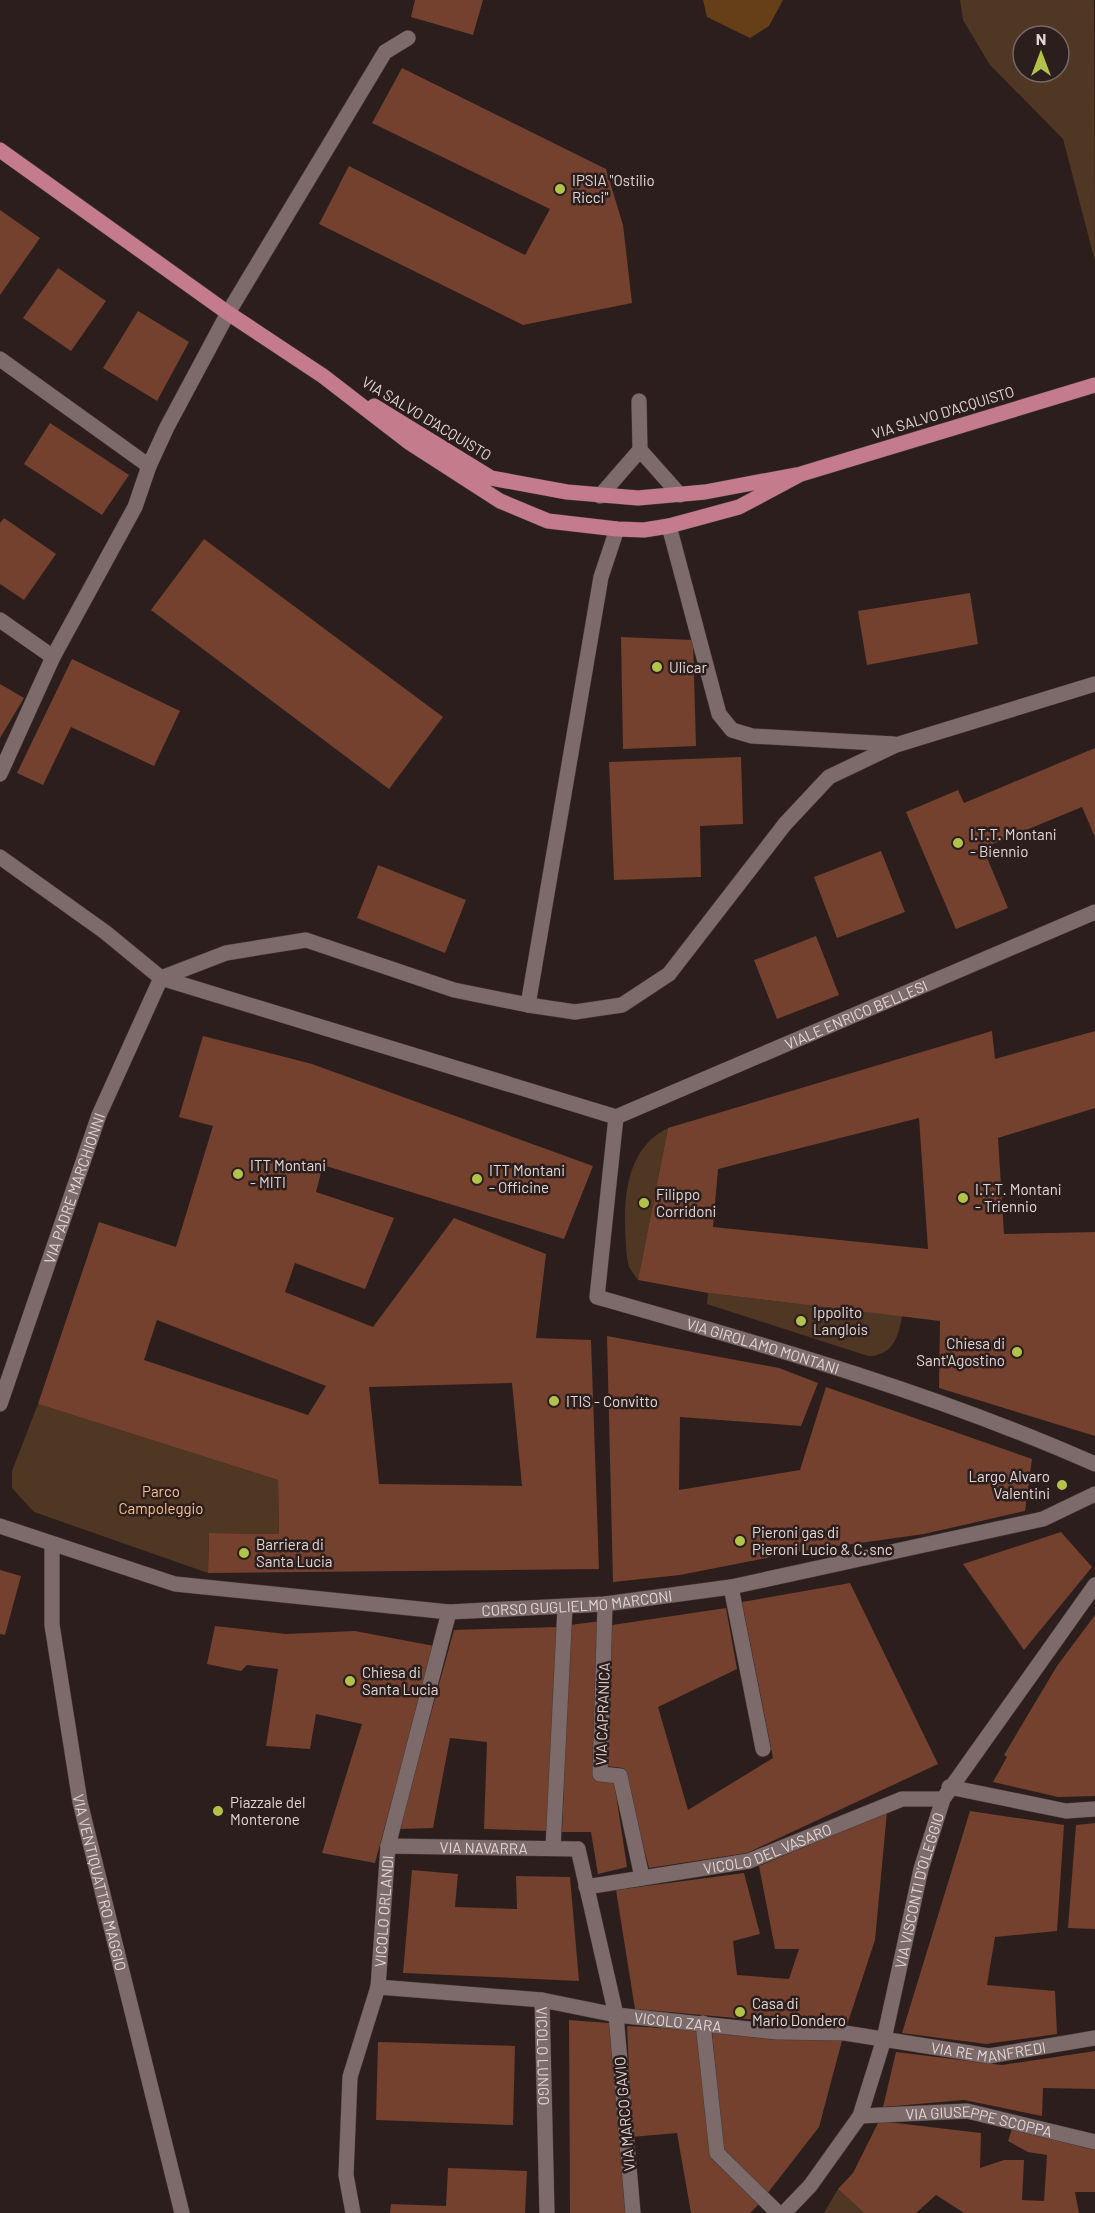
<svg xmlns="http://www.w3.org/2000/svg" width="1095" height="2213" font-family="Barlow,sans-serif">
<rect width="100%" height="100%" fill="#2c1e1d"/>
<path fill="#4f3723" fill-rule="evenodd" d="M 960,0 L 1094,0 L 1095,261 L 1063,139 L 990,65 L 963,20 ZM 1023,36 L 1059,36 L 1059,72 L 1023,72 Z
M 668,1128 L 638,1280 L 629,1267 L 627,1258 C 623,1213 620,1151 668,1128 Z
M 708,1293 L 902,1316 C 899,1337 892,1356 868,1356 L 707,1304 Z
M 38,1404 L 278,1480 L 279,1534 L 209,1533 L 208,1573 L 34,1512 L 12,1488 L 12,1471 Z
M 838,2189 L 864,2213 L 824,2213 Z"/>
<path fill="#663e17" d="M 703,0 L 783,0 L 769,26 L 750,38 L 707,17 Z"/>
<path fill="#73412d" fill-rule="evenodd" d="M 415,0 L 483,0 L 473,35 L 411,17 Z
M 402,68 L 606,169 L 623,225 L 632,303 L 523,325 L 319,224 L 349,166 L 525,255 L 550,209 L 372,123 Z
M 0,210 L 40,238 L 0,295 Z
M 58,268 L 106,301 L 71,351 L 23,318 Z
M 138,311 L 189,342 L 157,401 L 103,368 Z
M 50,423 L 129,475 L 102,515 L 24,464 Z
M 4,518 L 56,554 L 24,600 L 0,584 L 0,523 Z
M 204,539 L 443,717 L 389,789 L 151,610 Z
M 970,593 L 978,644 L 867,665 L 858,611 Z
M 621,637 L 693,640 L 696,746 L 623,749 Z
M 72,659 L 180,711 L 154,766 L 71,727 L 43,785 L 17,773 Z
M 0,684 L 24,698 L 0,738 Z
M 1095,748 L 1095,837 L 1082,807 L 983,848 L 1008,908 L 956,929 L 906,812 L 958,790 L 964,803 Z
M 741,757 L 743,824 L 700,826 L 701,877 L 614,880 L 609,762 Z
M 881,851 L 905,912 L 837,938 L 814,877 Z
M 378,865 L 466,900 L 445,953 L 357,918 Z
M 816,936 L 839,995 L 777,1019 L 754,960 Z
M 992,1031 L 995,1059 L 1095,1031 L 1095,1108 L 998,1138 L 1004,1234 L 1095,1232 L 1095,1436 L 939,1388 L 940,1321 L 708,1293 L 638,1280 L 668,1128 ZM 919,1118 L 928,1249 L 713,1227 L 718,1169 Z
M 203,1036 L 312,1064 L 593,1166 L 564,1239 L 323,1165 L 316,1192 L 394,1218 L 365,1289 L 295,1263 L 285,1292 L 373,1327 L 454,1218 L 546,1254 L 536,1338 L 591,1340 L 599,1569 L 208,1573 L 209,1533 L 279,1534 L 278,1480 L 38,1404 L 99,1222 L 176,1247 L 213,1126 L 179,1117 ZM 157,1320 L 326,1386 L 308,1415 L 144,1360 ZM 512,1383 L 522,1486 L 379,1484 L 369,1387 Z
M 607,1336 L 779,1368 L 818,1383 L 801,1426 L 680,1417 L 679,1490 L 800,1470 L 826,1387 L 1032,1459 L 1025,1511 L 924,1534 L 803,1551 L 680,1575 L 613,1582 Z
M 1061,1532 L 1092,1567 L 1024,1650 L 963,1564 Z
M 0,1570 L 21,1576 L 5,1635 L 0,1634 Z
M 850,1583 L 938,1764 L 747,1853 L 649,1868 L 623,1768 L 606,1766 L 612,1625 L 726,1608 L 737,1669 L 658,1707 L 688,1810 L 773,1758 L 742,1602 Z
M 1095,1615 L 1095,1796 L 1058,1797 L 993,1782 L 1007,1757 L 1004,1755 L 1057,1666 Z
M 601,1621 L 594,1779 L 614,1781 L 627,1867 L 598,1874 L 591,1832 L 562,1832 L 570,1625 Z
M 215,1626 L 286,1634 L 355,1631 L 434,1646 L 375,1863 L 322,1853 L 362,1724 L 316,1714 L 310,1749 L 266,1746 L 278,1669 L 247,1665 L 241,1671 L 207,1664 Z
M 557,1627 L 548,1831 L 484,1829 L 487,1742 L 450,1738 L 433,1828 L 399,1829 L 454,1630 Z
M 970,1811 L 1064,1825 L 1057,1931 L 995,1937 L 987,1985 L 1055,1991 L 1057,2034 L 986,2044 L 902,2033 Z
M 887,1812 L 875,1940 L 846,2028 L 635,2009 L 616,1890 L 744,1873 L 760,1934 L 733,1941 L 737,1975 L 789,1979 L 799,1949 L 775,1949 L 759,1866 Z
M 1095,1823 L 1095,1929 L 1068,1928 L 1076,1825 Z
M 412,1870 L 458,1874 L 455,1907 L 517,1909 L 516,1876 L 570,1877 L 579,1981 L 403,1973 Z
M 569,2020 L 609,2023 L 628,2213 L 570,2213 Z
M 627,2026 L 698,2030 L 713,2157 L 759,2204 L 750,2213 L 691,2213 L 677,2133 L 632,2137 Z
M 712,2032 L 779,2040 L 843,2037 L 819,2127 L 767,2194 L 723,2149 Z
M 378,2042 L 515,2046 L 513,2125 L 376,2120 Z
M 1095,2051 L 1095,2089 L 1043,2088 L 1042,2116 L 964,2100 L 883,2107 L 896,2052 L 1002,2065 Z
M 879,2121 L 981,2133 L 980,2168 L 1004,2160 L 1024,2160 L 1022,2200 L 1044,2201 L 1047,2155 L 1028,2152 L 1008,2141 L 1012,2129 L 1095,2150 L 1095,2192 L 1075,2192 L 1079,2213 L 964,2213 L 936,2195 L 916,2213 L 864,2213 L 838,2189 L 853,2173 Z
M 448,2168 L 527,2171 L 525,2213 L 390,2213 L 391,2204 L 446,2206 Z"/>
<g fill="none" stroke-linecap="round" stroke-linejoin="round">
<defs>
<g id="lane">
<path d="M 228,313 L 385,52 L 408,38"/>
<path d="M 639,401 L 640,450 L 680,495"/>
<path d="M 600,496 L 640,450"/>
<path d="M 669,526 L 719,714 L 732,730 L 752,736 L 894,744"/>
<path d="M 528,1005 L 575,1012 L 622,1005 L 669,974 L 785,824 L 829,777 L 896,745 L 1095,684"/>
<path d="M 731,1587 L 763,1749"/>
<path d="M 605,1604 L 600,1774 L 620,1776 L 642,1877"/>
<path d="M 553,1848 L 565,1607"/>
<path id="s1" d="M 586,1887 L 749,1861 L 902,1799 L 943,1799"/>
<path id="s2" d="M 378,1987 L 388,1846 L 578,1849"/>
<path d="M 703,2023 L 717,2153 L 778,2213"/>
<path id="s3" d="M 860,2116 L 967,2111 L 1095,2142"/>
<path id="s4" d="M 633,2213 L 616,2015 L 777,2032 L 845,2033 L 989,2056 L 1095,2038"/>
</g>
<g id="street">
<path d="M 0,359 L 149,466"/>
<path d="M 0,620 L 53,657"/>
<path d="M 0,774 L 53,657 L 135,507 L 149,466 L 167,427 L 228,313"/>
<path d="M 0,857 L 105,932 L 161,978 L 616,1117"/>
<path d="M 161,978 L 226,953 L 306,940 L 454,990 L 528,1005 L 601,577 L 617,529"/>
<path id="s5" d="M 616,1117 L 597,1297 C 765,1345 935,1393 1095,1464"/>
<path id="s6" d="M 616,1117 L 1095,912"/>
<path id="s7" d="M 0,1404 L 99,1115 L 161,978"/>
<path id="s8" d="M 0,1526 L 175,1584 L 449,1612 L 605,1604 L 731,1587 L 1043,1519 L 1095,1494"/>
<path id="s9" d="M 52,1545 L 52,1625 L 80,1802 L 182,2213"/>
<path d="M 949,1787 L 1066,1811 L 1095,1809"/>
<path d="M 388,1846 L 449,1612"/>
<path id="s10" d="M 542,2000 L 547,2213"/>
<path d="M 353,2213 L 346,2175 L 350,2077 L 378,1987 L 542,2000 L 616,2015 L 578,1849"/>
<path id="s11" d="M 784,2213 L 810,2186 L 860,2116 L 884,2039 L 921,1869 L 943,1799 L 1095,1585"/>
</g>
<path id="primary" d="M 0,150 L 228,313 L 323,376 L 410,443 L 500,501 L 548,521 L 617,529 L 644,530 L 669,526 L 739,507 L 801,474
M 374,406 L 491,478 L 567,492 L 638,498 L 705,492 L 801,474 L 1095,385"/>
</defs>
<use href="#lane" stroke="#453a39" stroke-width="16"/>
<use href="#street" stroke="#453a39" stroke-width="16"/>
<use href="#primary" stroke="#453a39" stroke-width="16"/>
<use href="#lane" stroke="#7c6b6a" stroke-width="15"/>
<use href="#street" stroke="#7c6b6a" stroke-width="15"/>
<use href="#primary" stroke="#c47c8c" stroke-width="15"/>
</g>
<g fill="#b2c34c" stroke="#2c1e1d" stroke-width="2">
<circle cx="560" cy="189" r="6"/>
<circle cx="657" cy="667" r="6"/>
<circle cx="958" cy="843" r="6"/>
<circle cx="238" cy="1174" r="6"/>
<circle cx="477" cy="1179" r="6"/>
<circle cx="963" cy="1198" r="6"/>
<circle cx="644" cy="1203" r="6"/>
<circle cx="801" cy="1321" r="6"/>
<circle cx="1017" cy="1352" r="6"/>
<circle cx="554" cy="1401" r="6"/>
<circle cx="1062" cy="1485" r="6"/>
<circle cx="740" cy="1541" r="6"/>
<circle cx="244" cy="1553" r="6"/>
<circle cx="350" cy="1681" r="6"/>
<circle cx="218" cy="1811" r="6"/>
<circle cx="740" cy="2012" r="6"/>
</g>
<g text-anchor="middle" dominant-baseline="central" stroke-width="5" stroke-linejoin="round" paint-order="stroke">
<g font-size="15" fill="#e1d7d6" stroke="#2c1e1d" text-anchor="start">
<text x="572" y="180">IPSIA "Ostilio<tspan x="572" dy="17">Ricci"</tspan></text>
<text x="669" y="667">Ulicar</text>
<text x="970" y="834">I.T.T. Montani<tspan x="970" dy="17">- Biennio</tspan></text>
<text x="250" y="1165">ITT Montani<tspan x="250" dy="17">- MITI</tspan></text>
<text x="489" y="1170">ITT Montani<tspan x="489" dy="17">- Officine</tspan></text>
<text x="975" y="1189">I.T.T. Montani<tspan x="975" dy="17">- Triennio</tspan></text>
<text x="656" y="1194">Filippo<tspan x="656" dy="17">Corridoni</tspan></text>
<text x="813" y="1312">Ippolito<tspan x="813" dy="17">Langlois</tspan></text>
<text x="1005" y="1343" text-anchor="end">Chiesa di<tspan x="1005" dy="17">Sant'Agostino</tspan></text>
<text x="566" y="1401">ITIS - Convitto</text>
<text x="1050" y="1476" text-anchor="end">Largo Alvaro<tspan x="1050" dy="17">Valentini</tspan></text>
<text x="752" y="1532">Pieroni gas di<tspan x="752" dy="17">Pieroni Lucio &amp; C. snc</tspan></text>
<text x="256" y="1544">Barriera di<tspan x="256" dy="17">Santa Lucia</tspan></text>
<text x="362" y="1672">Chiesa di<tspan x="362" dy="17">Santa Lucia</tspan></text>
<text x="230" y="1802">Piazzale del<tspan x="230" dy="17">Monterone</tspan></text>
<text x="752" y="2003">Casa di<tspan x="752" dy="17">Mario Dondero</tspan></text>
</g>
<g font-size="15" fill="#e1d7d6" stroke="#2c1e1d">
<text transform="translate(943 412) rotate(-17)">VIA SALVO D'ACQUISTO</text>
<text transform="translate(427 418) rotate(31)">VIA SALVO D'ACQUISTO</text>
<text stroke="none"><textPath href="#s6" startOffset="261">VIALE ENRICO BELLESI</textPath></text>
<text stroke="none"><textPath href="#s7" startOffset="228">VIA PADRE MARCHIONNI</textPath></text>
<text stroke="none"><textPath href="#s5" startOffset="354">VIA GIROLAMO MONTANI</textPath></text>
<text stroke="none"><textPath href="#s8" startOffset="588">CORSO GUGLIELMO MARCONI</textPath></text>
<text transform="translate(602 1714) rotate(-88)">VIA CAPRANICA</text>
<text stroke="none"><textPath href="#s2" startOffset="237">VIA NAVARRA</textPath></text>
<text stroke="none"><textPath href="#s1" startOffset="186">VICOLO DEL VASARO</textPath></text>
<text stroke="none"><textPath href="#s9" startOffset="342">VIA VENTIQUATTRO MAGGIO</textPath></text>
<text stroke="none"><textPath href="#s11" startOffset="357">VIA VISCONTI D'OLEGGIO</textPath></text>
<text stroke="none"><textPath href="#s2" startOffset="76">VICOLO ORLANDI</textPath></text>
<text stroke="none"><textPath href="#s4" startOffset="261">VICOLO ZARA</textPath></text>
<text stroke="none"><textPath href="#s4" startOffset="574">VIA RE MANFREDI</textPath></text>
<text stroke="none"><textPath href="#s10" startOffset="56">VICOLO LUNGO</textPath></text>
<text transform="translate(624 2114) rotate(-95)">VIA MARCO GAVIO</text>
<text stroke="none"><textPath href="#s3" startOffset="120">VIA GIUSEPPE SCOPPA</textPath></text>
</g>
<g font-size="15" fill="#f6c094" stroke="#2c1e1d">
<text x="161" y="1491">Parco<tspan x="161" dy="17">Campoleggio</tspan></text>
</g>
</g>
<g transform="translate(1041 54)"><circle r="28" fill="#2c1e1d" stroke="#746867" stroke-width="1.5"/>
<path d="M0-4.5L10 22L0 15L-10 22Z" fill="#b2c34c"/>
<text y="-9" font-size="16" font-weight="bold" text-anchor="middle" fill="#e1d7d6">N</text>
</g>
</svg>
